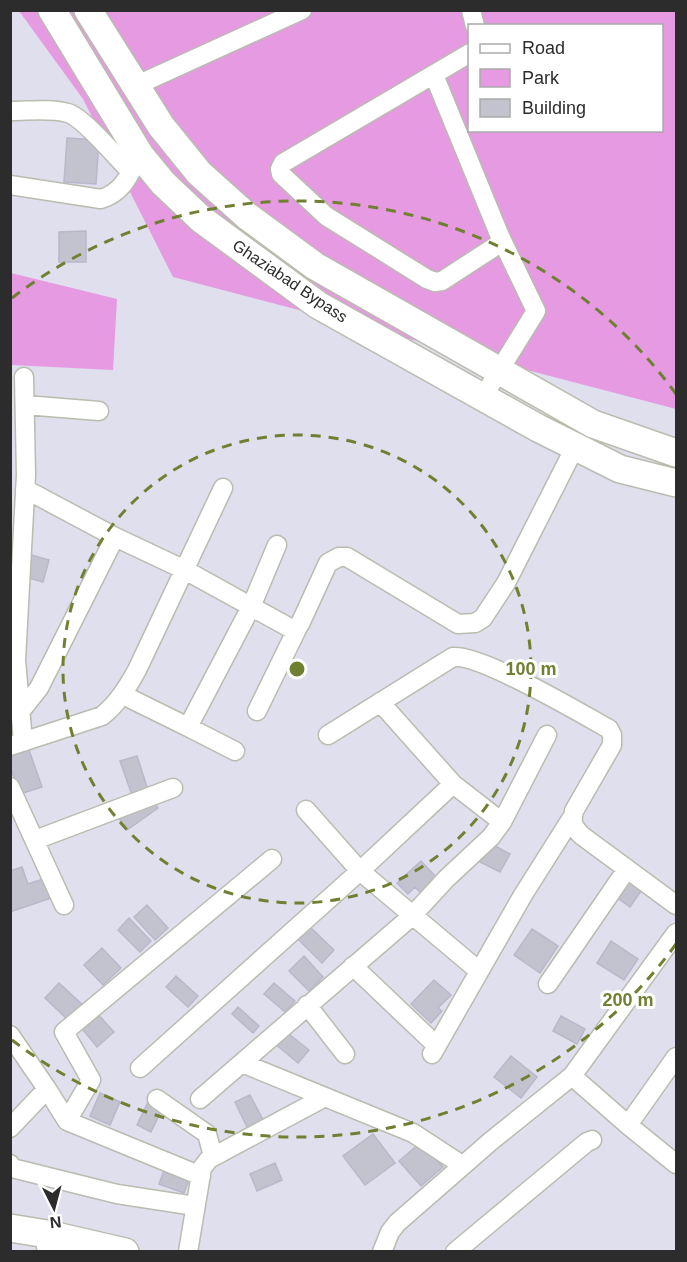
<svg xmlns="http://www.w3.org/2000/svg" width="687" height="1262" font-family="Arial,sans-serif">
<rect width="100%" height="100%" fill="#dfdfee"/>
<path fill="#e69ae2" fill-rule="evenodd" d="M 19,11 L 676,11 L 676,409 L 173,277 L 83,99 ZM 470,26 L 662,26 L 662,130 L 470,130 Z
M 11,273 L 117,299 L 113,370 L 11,365 Z"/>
<path fill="#c3c3d0" stroke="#b8b8ca" stroke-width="1.5" d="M 67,138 L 99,140 L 96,184 L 64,182 Z
M 86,231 L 86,262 L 59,262 L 59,232 Z
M 28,554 L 49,560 L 43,582 L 22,576 Z
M 28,747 L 42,787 L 20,794 L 10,766 L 10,753 Z
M 137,756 L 148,790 L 132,795 L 120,761 Z
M 151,799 L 158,808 L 127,830 L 118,817 Z
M 490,843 L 510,854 L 500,872 L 480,862 Z
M 421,861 L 438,879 L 422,894 L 415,887 L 408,894 L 397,883 Z
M 22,867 L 28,884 L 46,878 L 54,897 L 10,912 L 10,871 Z
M 623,878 L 641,891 L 630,907 L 612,894 Z
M 147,905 L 168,928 L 155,940 L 134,917 Z
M 129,918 L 151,941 L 140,952 L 118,930 Z
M 310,927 L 334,950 L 322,963 L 298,939 Z
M 532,929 L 558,946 L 540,973 L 514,955 Z
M 611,941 L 638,959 L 624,980 L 597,963 Z
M 102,948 L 121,968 L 103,985 L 84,965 Z
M 304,956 L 323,977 L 309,991 L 289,971 Z
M 176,976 L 198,996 L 188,1007 L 166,987 Z
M 434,980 L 451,995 L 438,1008 L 442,1011 L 431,1023 L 411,1004 Z
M 59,983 L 83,1005 L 69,1021 L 45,998 Z
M 274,983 L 295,1001 L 285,1012 L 264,994 Z
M 238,1007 L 259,1026 L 253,1033 L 232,1014 Z
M 95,1011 L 114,1032 L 97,1047 L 79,1025 Z
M 561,1016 L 585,1029 L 577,1044 L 553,1031 Z
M 284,1030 L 309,1050 L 298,1063 L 274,1043 Z
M 511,1056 L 537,1077 L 521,1098 L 494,1077 Z
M 100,1093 L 120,1102 L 110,1125 L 90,1116 Z
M 250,1095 L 264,1122 L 248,1129 L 235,1102 Z
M 148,1102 L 162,1109 L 151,1132 L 137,1125 Z
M 373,1134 L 395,1163 L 365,1185 L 343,1156 Z
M 421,1142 L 443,1167 L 421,1186 L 399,1161 Z
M 275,1163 L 282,1180 L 257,1191 L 250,1174 Z
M 166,1165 L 191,1174 L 184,1193 L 159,1184 Z"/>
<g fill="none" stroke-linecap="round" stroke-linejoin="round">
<defs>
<path id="street" d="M 471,10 L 475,26
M 470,53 L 283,163 L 280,169 L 281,174 L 326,216 L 427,279 L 435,282 L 442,281 L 502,242
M 434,75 L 499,234 L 536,311 L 483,397
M 135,86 L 302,10
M 10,111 C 29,111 50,108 68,113 C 83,117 118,159 131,172
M 10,185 L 101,199 C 124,192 129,174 140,155
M 25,405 L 99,411
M 25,489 L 115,537 L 185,570 L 290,628 L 295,628 L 300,624 L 328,563 L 339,557 L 347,557 L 458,624 L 475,623 L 483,618 L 506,583 L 575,447
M 123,695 L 188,727 L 251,607 L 277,545
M 380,702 L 453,784 L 502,822
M 257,711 L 298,627
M 20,712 L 39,688 L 115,537
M 188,727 L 235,751
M 328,735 L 453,657 C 481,654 580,713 609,729 L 612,735 L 612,745 L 574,811 C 571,823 573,826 581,835 L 676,905
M 23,742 L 16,660 L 26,475 L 24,377
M 10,746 L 102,716 C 118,703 127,688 137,670 L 223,488
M 10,787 L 64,905
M 306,810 L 360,871 L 479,971
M 35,840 L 173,788
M 353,966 L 437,1046
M 548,984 L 627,869
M 307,1005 L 345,1054
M 10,1035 L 47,1089 L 10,1128
M 432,1054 L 523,895 L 571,819
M 242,1063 L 413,1133 L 462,1165
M 140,1068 L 360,871 L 453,784
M 572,1076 L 628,1125 L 676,1164
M 47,1089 L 67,1121 L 201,1176
M 157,1099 L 207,1134 L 213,1156
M 200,1099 L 412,916 L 446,879 L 491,837 L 502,822 L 547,735
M 67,1121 L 91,1080 L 64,1032 L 272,859
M 628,1125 L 676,1057
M 10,1164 L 12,1168 L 117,1194 L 195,1206
M 46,1247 L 54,1252
M 188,1252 L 202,1168 L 209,1159 L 325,1097
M 382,1252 L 390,1232 L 397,1223 L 491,1141 L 572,1076 L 676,933
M 455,1252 L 587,1142 L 592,1140"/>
<path id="secondary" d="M 52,10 L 140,155 L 163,183 L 201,219 L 318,305 L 538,428 L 620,469 L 676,483
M 88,10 L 161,126 L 199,173 L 247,216 L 315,266 L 593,424 L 676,453
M 10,1228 L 47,1234 L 125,1252"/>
</defs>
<use href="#street" stroke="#babcaf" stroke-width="21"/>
<use href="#secondary" stroke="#babcaf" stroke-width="30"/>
<use href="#street" stroke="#fff" stroke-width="18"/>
<use href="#secondary" stroke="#fff" stroke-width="27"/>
</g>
<g fill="none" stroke="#708032" stroke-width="3" stroke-dasharray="10 8">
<circle cx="297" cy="669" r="234"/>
<path d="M676 944A468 468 0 0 1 12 1040M12 298A468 468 0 0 1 676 394"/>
</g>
<g text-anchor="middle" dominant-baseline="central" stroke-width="6" stroke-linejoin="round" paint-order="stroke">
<g font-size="16" fill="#2c2c2c" stroke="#fff">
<text transform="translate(290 281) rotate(34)">Ghaziabad Bypass</text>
</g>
</g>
<circle cx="297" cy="669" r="9" fill="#708032" stroke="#fff" stroke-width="3"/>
<g font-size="18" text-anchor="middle" font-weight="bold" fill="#708032" stroke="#fff" stroke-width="6" stroke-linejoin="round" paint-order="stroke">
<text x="531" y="675">100 m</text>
<text x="628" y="1006">200 m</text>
</g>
<rect width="687" height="1262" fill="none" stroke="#2c2c2c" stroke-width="24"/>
<rect x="468" y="24" width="195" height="108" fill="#ffffff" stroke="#ababab" stroke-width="1.5"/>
<rect x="480" y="44" width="30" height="9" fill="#ffffff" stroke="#ababab" stroke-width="1.5"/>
<text x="522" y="54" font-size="18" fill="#2c2c2c">Road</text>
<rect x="480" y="69" width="30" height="18" fill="#e69ae2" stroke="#ababab" stroke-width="1.5"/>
<text x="522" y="84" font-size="18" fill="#2c2c2c">Park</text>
<rect x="480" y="99" width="30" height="18" fill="#c3c3d0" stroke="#ababab" stroke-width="1.5"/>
<text x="522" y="114" font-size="18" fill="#2c2c2c">Building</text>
<g transform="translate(54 1208) rotate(174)" stroke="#ffffff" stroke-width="4.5" paint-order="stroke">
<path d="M0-4.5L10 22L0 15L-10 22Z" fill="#2c2c2c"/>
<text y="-9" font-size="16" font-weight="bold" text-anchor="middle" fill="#2c2c2c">N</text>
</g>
</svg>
